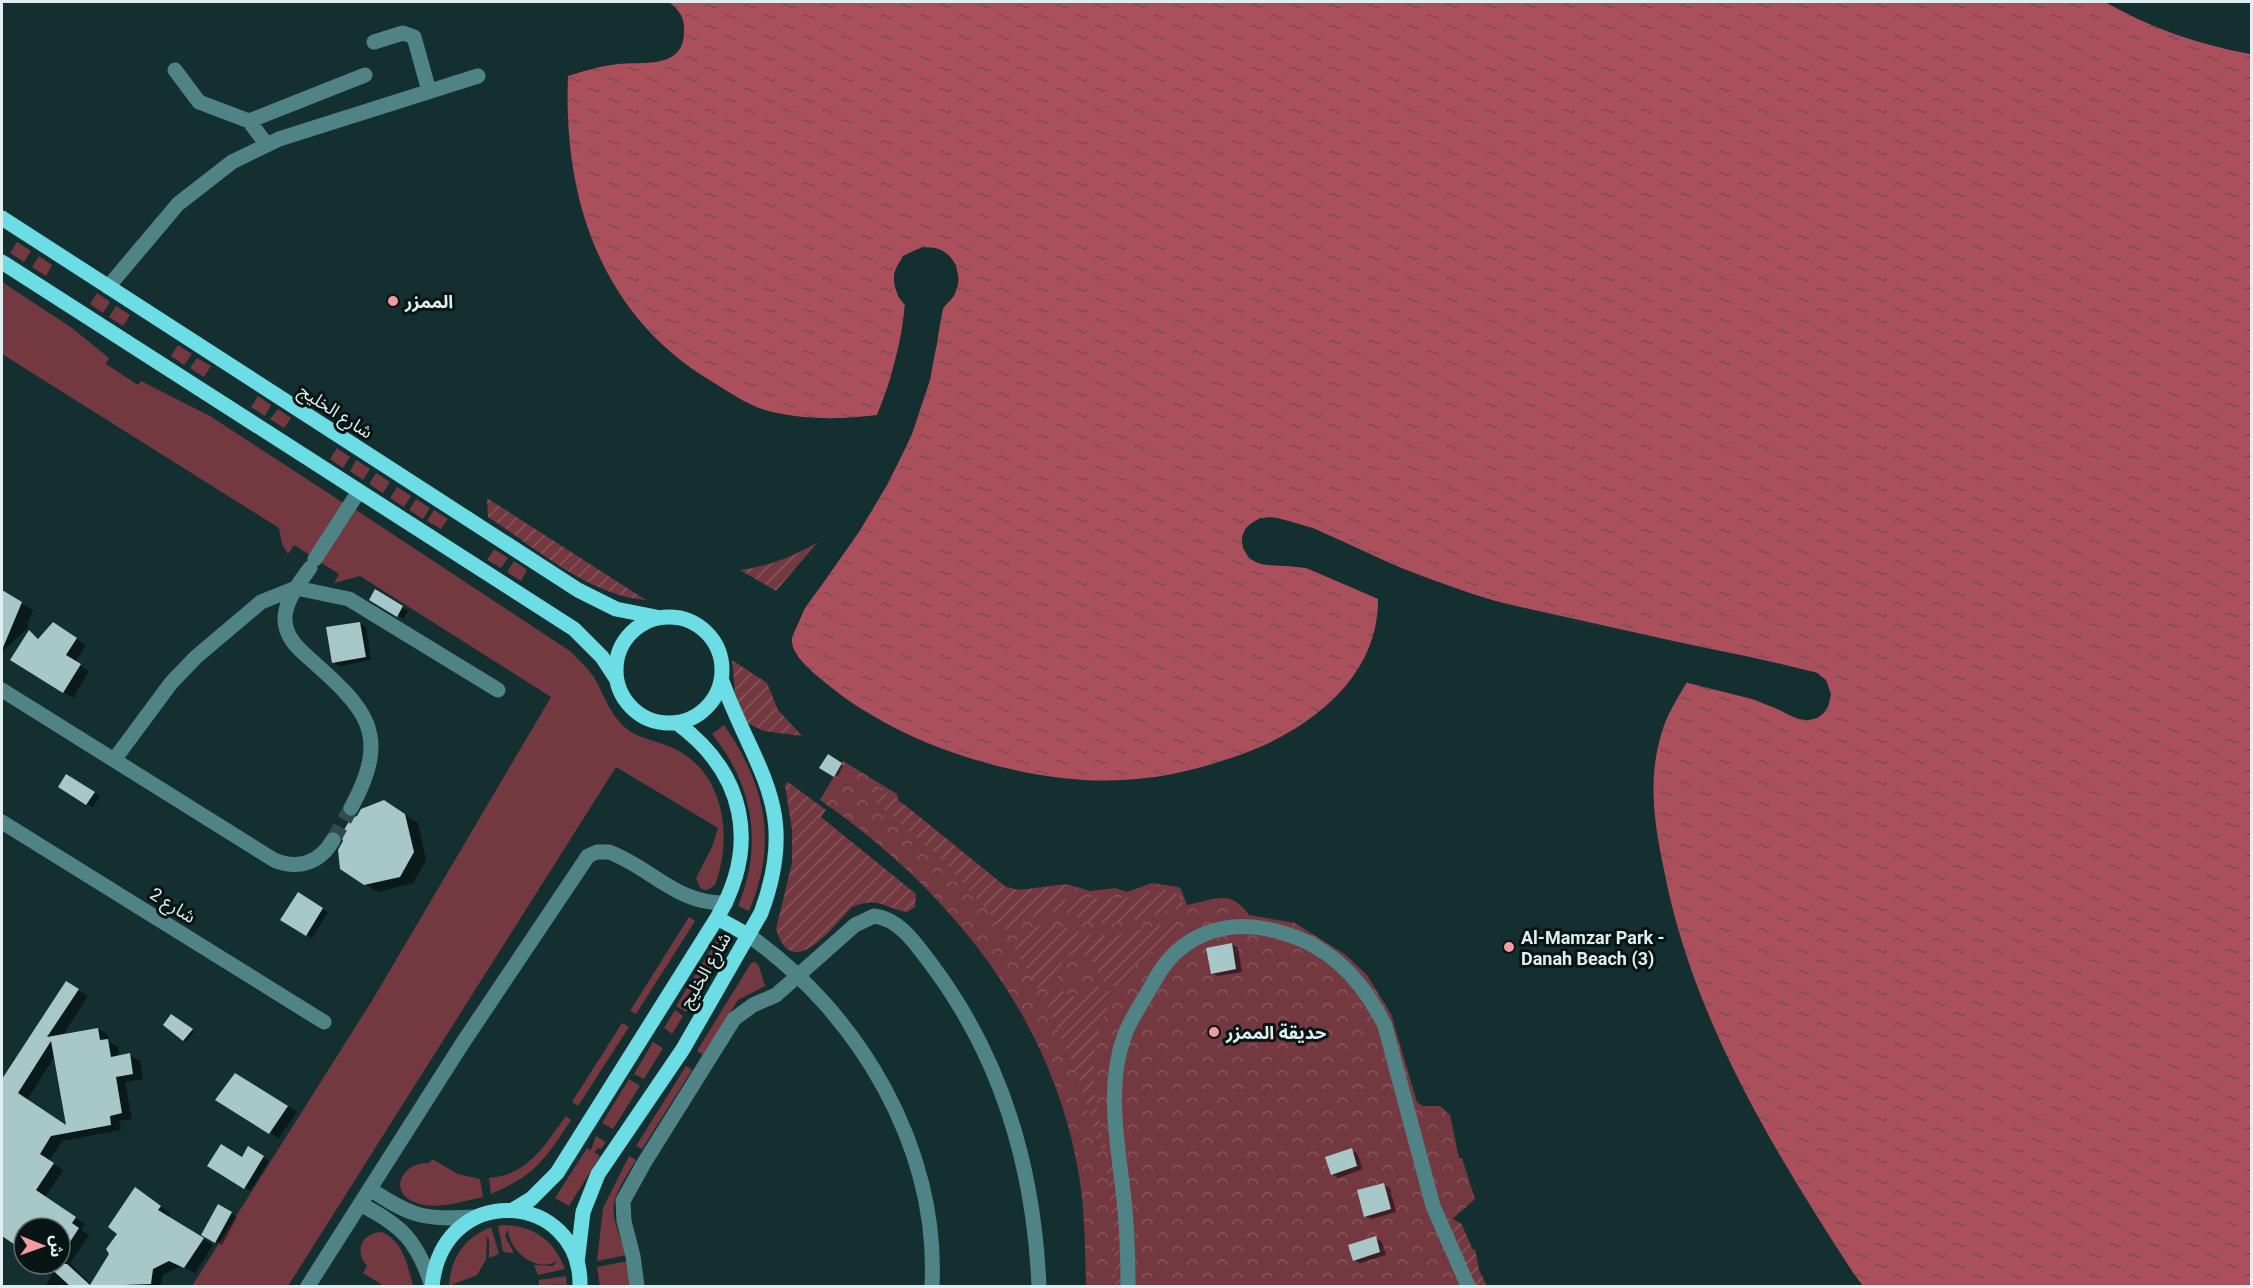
<svg xmlns="http://www.w3.org/2000/svg" width="2253" height="1288" font-family="Roboto,'Noto Sans Arabic',sans-serif">
<defs>
<pattern id="forest-crowns" width="20" height="18" patternUnits="userSpaceOnUse" patternTransform="scale(1.5)"><rect width="20" height="18" fill="#743940"/><path d="M2 6a3 3 0 1 1 6 0M12 15a3 3 0 1 1 6 0" fill="none" stroke="#87565c"/></pattern>
<pattern id="garden-furrows" width="10" height="10" patternUnits="userSpaceOnUse" patternTransform="scale(1.5)"><rect width="10" height="10" fill="#743940"/><path d="M-1 1l2-2M0 10L10 0M9 11l2-2" fill="none" stroke="#87565c"/></pattern>
<pattern id="water-ripples" width="26" height="14" patternUnits="userSpaceOnUse" patternTransform="scale(1.5)"><rect width="26" height="14" fill="#ac4f5c"/><path d="M2 4q2-2 4 0t4 0M15 11q2-2 4 0t4 0" fill="none" stroke="#784c52"/></pattern>
</defs>
<rect width="100%" height="100%" fill="#132f30"/>
<path fill="#743940" d="M 17,242 L 31,251 L 24,262 L 10,253 Z
M 39,256 L 52,265 L 46,276 L 32,267 Z
M 2,282 L 72,328 L 109,358 L 106,364 L 138,385 L 141,381 L 210,416 L 345,504 L 313,557 L 294,545 L 288,554 L 282,544 L 279,528 L 2,354 Z
M 97,293 L 110,302 L 103,313 L 90,304 Z
M 116,306 L 130,315 L 123,326 L 109,317 Z
M 178,345 L 192,354 L 184,365 L 171,356 Z
M 197,358 L 211,366 L 204,377 L 190,368 Z
M 258,396 L 271,405 L 265,416 L 251,407 Z
M 278,409 L 291,418 L 284,428 L 270,419 Z
M 337,448 L 350,457 L 343,468 L 330,459 Z
M 356,460 L 370,469 L 363,480 L 350,471 Z
M 376,473 L 390,482 L 383,493 L 369,484 Z
M 397,487 L 411,496 L 404,507 L 390,498 Z
M 416,499 L 430,508 L 423,519 L 409,510 Z
M 356,510 L 570,651 C 579,660 588,668 595,679 C 605,697 610,715 627,729 C 640,739 658,741 673,748 C 725,772 733,837 715,885 L 707,890 L 701,889 L 696,878 L 712,847 L 718,828 L 616,767 L 288,1286 L 192,1286 L 373,999 L 551,697 L 360,576 L 334,583 L 339,574 L 320,562 Z
M 434,510 L 448,519 L 441,529 L 427,521 Z
M 494,549 L 508,558 L 501,568 L 487,560 Z
M 514,561 L 527,570 L 521,581 L 507,572 Z
M 724,725 C 766,786 778,842 749,911 L 738,906 C 763,845 754,786 712,734 Z
M 689,917 L 695,921 L 636,1014 L 630,1011 Z
M 716,941 L 727,947 L 686,1012 L 676,1006 Z
M 755,962 L 759,966 L 765,986 L 738,1000 L 703,1055 L 697,1051 L 751,963 Z
M 675,1010 L 683,1016 L 672,1034 L 664,1028 Z
M 622,1023 L 629,1027 L 578,1106 L 572,1102 Z
M 653,1042 L 663,1048 L 644,1079 L 634,1074 Z
M 686,1066 L 692,1070 L 642,1149 L 636,1146 Z
M 629,1079 L 640,1086 L 613,1129 L 602,1123 Z
M 566,1116 L 571,1120 C 545,1159 536,1175 491,1194 L 489,1178 C 528,1175 544,1146 566,1116 Z
M 596,1136 L 606,1142 L 601,1149 L 598,1148 L 594,1152 L 600,1156 L 569,1206 L 555,1198 L 587,1148 L 591,1150 Z
M 629,1156 L 636,1160 C 609,1204 607,1206 627,1255 L 597,1261 L 603,1208 Z
M 432,1159 L 458,1174 L 480,1179 L 483,1197 C 462,1201 433,1212 412,1201 C 388,1190 404,1161 429,1163 Z
M 504,1225 C 534,1226 554,1240 565,1269 L 538,1275 L 534,1265 L 553,1266 L 557,1261 C 536,1274 508,1250 508,1229 L 505,1236 L 514,1253 L 503,1252 L 498,1226 Z
M 491,1227 L 499,1254 L 489,1258 L 489,1239 L 484,1235 L 487,1239 L 486,1260 L 477,1275 L 449,1286 C 451,1258 464,1238 491,1227 Z
M 382,1232 C 403,1241 408,1266 413,1286 L 384,1286 L 363,1273 L 367,1266 C 354,1251 361,1233 382,1232 Z
M 628,1261 L 631,1286 L 600,1286 L 597,1267 Z
M 566,1276 L 567,1286 L 554,1286 L 562,1284 L 539,1286 L 539,1280 Z"/>
<path fill="url(#forest-crowns)" d="M 843,761 L 897,794 L 899,801 L 1006,887 L 1019,890 L 1066,884 L 1090,891 L 1115,888 L 1127,892 L 1152,883 L 1178,887 L 1181,889 L 1187,905 C 1215,900 1230,888 1249,915 L 1295,923 L 1346,955 L 1367,975 L 1391,1014 L 1417,1102 L 1423,1106 L 1440,1106 L 1450,1115 L 1459,1158 L 1462,1158 L 1475,1199 L 1448,1223 L 1472,1286 L 1086,1286 C 1085,1246 1085,1205 1077,1164 C 1048,1011 946,887 820,800 Z"/>
<path fill="url(#garden-furrows)" d="M 487,498 L 646,600 C 591,597 533,546 488,517 Z
M 818,542 L 776,591 L 740,570 C 770,566 792,557 818,542 Z
M 732,660 L 767,683 L 778,710 L 802,736 L 764,731 L 747,723 L 735,693 Z
M 788,782 L 826,810 L 821,817 L 916,894 L 915,907 L 907,912 C 883,908 880,896 852,907 C 833,926 792,984 776,929 L 792,863 L 792,830 L 785,785 Z
M 877,787 L 905,805 L 1006,887 L 1019,890 L 1068,885 L 1069,890 L 1061,910 L 1035,916 L 1009,930 L 1003,929 L 947,864 L 871,798 Z
M 1076,887 L 1085,890 L 1084,896 C 1090,898 1127,898 1132,897 C 1151,890 1157,886 1178,894 L 1185,907 C 1145,916 1107,934 1069,914 Z
M 1176,921 L 1180,932 L 1137,963 L 1118,988 L 1099,980 C 1098,945 1056,946 1058,980 L 1039,990 L 1014,948 C 1014,941 1018,938 1023,934 C 1050,911 1075,937 1103,936 C 1127,935 1152,926 1176,921 Z
M 1095,986 L 1114,993 C 1085,1049 1091,1089 1106,1148 L 1100,1149 L 1079,1079 L 1043,996 L 1061,988 C 1072,1000 1086,999 1095,986 Z
M 1109,1161 L 1112,1163 L 1118,1208 L 1121,1286 L 1116,1286 L 1114,1230 L 1106,1166 Z
M 1452,1219 L 1461,1223 L 1473,1250 L 1475,1249 L 1479,1270 L 1487,1286 L 1472,1286 L 1448,1223 Z"/>
<path fill="url(#water-ripples)" d="M 669,2 L 2105,2 C 2150,28 2200,45 2251,54 L 2251,1286 L 1863,1286 L 1854,1274 C 1772,1148 1691,1016 1663,865 C 1654,822 1648,779 1661,735 C 1666,716 1677,699 1687,682 C 1714,689 1742,695 1768,704 C 1780,709 1794,720 1807,720 C 1835,719 1833,687 1817,673 C 1709,644 1596,632 1489,599 C 1451,588 1414,574 1378,558 C 1345,543 1313,526 1277,518 C 1258,514 1234,529 1245,551 C 1256,573 1287,562 1307,568 C 1331,575 1355,589 1378,599 C 1379,681 1303,735 1231,758 C 1204,767 1175,775 1146,778 C 1045,791 911,751 832,688 C 820,678 792,658 792,641 C 791,623 810,600 821,586 C 854,539 888,489 911,435 C 918,418 922,399 927,381 C 930,369 934,357 937,344 C 939,334 938,316 944,307 C 950,297 961,289 958,275 C 949,220 864,257 905,305 C 901,344 892,379 877,415 C 844,419 810,420 777,413 C 753,409 732,394 711,381 C 601,315 563,199 568,76 C 584,71 601,66 618,64 C 645,61 686,70 684,28 C 684,16 678,9 669,2 Z"/>
<path fill="#132f30" d="M 2105,2 L 2111,2 L 2174,30 L 2226,46 L 2252,51 L 2251,54 L 2226,49 L 2173,33 Z
M 923,247 L 940,250 L 949,256 L 956,265 L 958,285 L 954,296 L 943,308 L 930,380 L 912,434 L 887,485 L 859,532 L 805,608 L 789,644 L 789,635 L 802,607 L 857,530 L 885,484 L 909,433 L 927,379 L 941,307 L 952,295 L 955,285 L 953,266 L 939,252 L 923,250 L 913,252 L 900,265 L 897,284 L 908,305 L 905,334 L 891,389 L 880,416 L 876,418 L 888,388 L 902,333 L 905,305 L 898,296 L 894,274 L 903,256 Z
M 1260,518 L 1276,518 L 1313,528 L 1405,570 L 1489,600 L 1817,673 L 1826,680 L 1831,694 L 1828,707 L 1818,717 L 1806,720 L 1752,699 L 1684,682 L 1688,679 L 1753,696 L 1806,717 L 1817,714 L 1825,706 L 1828,694 L 1823,682 L 1816,676 L 1488,602 L 1404,573 L 1312,531 L 1276,521 L 1261,521 L 1249,529 L 1245,537 L 1246,547 L 1251,556 L 1269,562 L 1307,565 L 1379,596 L 1381,600 L 1306,568 L 1258,563 L 1249,558 L 1243,548 L 1242,537 L 1246,528 Z"/>
<path fill="#0007" fill-rule="evenodd" d="M 376,591 L 408,611 L 403,619 L 371,599 Z
M 2,592 L 33,610 L 27,625 L 29,627 L 3,651 Z
M 360,623 L 366,627 L 371,660 L 340,666 L 334,662 Z
M 53,624 L 86,645 L 75,662 L 89,671 L 73,698 L 63,692 L 29,632 L 40,639 Z
M 828,756 L 843,766 L 837,777 L 821,767 Z
M 67,776 L 100,796 L 93,807 L 60,787 Z
M 397,810 L 418,823 L 426,860 L 413,883 L 378,892 L 365,884 Z
M 298,894 L 328,912 L 312,938 L 282,919 Z
M 1232,944 L 1238,948 L 1242,972 L 1218,976 L 1212,973 Z
M 67,983 L 88,996 L 62,1036 L 98,1029 L 108,1035 L 109,1042 L 118,1047 L 119,1057 L 129,1055 L 140,1061 L 143,1079 L 125,1082 L 132,1119 L 119,1121 L 121,1130 L 62,1141 L 49,1161 L 63,1170 L 45,1197 L 85,1224 L 81,1230 L 89,1235 L 70,1263 L 92,1285 L 145,1195 L 170,1213 L 168,1217 L 213,1245 L 195,1273 L 181,1266 L 163,1275 L 161,1286 L 45,1286 L 55,1270 L 46,1264 L 60,1264 L 60,1228 L 24,1228 L 24,1250 L 2,1235 L 2,1082 ZM 55,1056 L 68,1127 L 27,1100 Z
M 171,1016 L 194,1032 L 186,1042 L 165,1025 Z
M 245,1080 L 297,1112 L 279,1138 L 270,1133 Z
M 249,1148 L 269,1161 L 250,1191 L 209,1165 L 242,1158 Z
M 1351,1150 L 1357,1153 L 1363,1169 L 1338,1178 L 1332,1174 Z
M 1384,1185 L 1390,1188 L 1396,1212 L 1371,1219 L 1365,1216 Z
M 219,1206 L 237,1217 L 222,1245 L 203,1235 Z
M 1376,1238 L 1382,1242 L 1386,1255 L 1360,1263 L 1354,1260 Z"/>
<path fill="#a7c7c8" fill-rule="evenodd" d="M 375,589 L 403,606 L 397,617 L 369,600 Z
M 2,590 L 22,602 L 2,650 Z
M 53,622 L 77,638 L 66,655 L 81,664 L 63,693 L 10,660 L 29,630 L 38,639 Z
M 360,622 L 366,657 L 332,663 L 326,627 Z
M 828,754 L 842,763 L 834,777 L 819,768 Z
M 66,774 L 95,792 L 86,805 L 58,787 Z
M 384,800 L 405,814 L 414,852 L 400,877 L 364,885 L 340,869 L 338,850 L 343,841 L 341,835 L 351,818 L 357,816 L 361,809 Z
M 298,892 L 323,908 L 306,936 L 280,920 Z
M 1232,943 L 1236,969 L 1211,974 L 1206,948 Z
M 66,981 L 79,989 L 47,1037 L 98,1028 L 100,1040 L 108,1039 L 111,1057 L 130,1053 L 133,1074 L 116,1077 L 122,1113 L 110,1116 L 111,1125 L 51,1136 L 40,1154 L 54,1163 L 36,1190 L 76,1217 L 72,1223 L 79,1228 L 60,1257 L 60,1228 L 24,1228 L 24,1251 L 2,1236 L 2,1079 ZM 51,1041 L 66,1125 L 18,1093 Z
M 171,1014 L 193,1029 L 183,1041 L 163,1025 Z
M 235,1073 L 288,1106 L 269,1134 L 215,1100 Z
M 221,1144 L 242,1157 L 248,1146 L 264,1156 L 244,1189 L 207,1166 Z
M 1352,1148 L 1357,1166 L 1331,1175 L 1325,1157 Z
M 1384,1183 L 1391,1209 L 1364,1217 L 1357,1190 Z
M 135,1187 L 161,1206 L 158,1210 L 204,1238 L 184,1268 L 169,1261 L 153,1269 L 151,1284 L 71,1287 L 46,1264 L 67,1264 L 90,1285 L 109,1254 L 106,1249 L 117,1234 L 108,1227 Z
M 218,1204 L 232,1212 L 215,1243 L 201,1235 Z
M 1376,1236 L 1380,1252 L 1353,1261 L 1348,1245 Z"/>
<g fill="none" stroke-linecap="round" stroke-linejoin="round">
<path stroke="#324c4d" stroke-width="15" stroke-dasharray="15 8" stroke-linecap="butt" d="M 333,840 L 351,808"/>
<path stroke="#508386" stroke-width="15" d="M 374,42 L 403,33 L 414,37 L 429,91
M 175,70 L 199,102 L 249,121 L 267,145
M 249,121 L 365,75
M 108,287 L 178,204 L 232,162 L 279,139 L 478,76
M 315,559 L 359,491
M 310,568 C 300,582 287,598 285,616 C 284,635 296,647 309,658 C 366,709 392,733 351,808
M 2,690 L 274,860 C 298,870 320,863 333,840
M 114,760 L 171,683 L 196,657 L 261,602 L 296,588 L 349,599 L 498,690
M 2,822 L 324,1022
M 748,935 C 859,1013 939,1148 932,1286
M 370,1189 C 412,1217 424,1220 475,1217
M 360,1204 C 403,1226 417,1241 432,1286
M 308,1286 L 462,1044 L 588,856 L 597,852 L 609,852 C 652,868 676,904 726,903
M 637,1286 L 633,1256 L 624,1221 L 623,1201 L 644,1163 L 734,1019 L 753,1005 L 776,995 L 855,925 L 874,916 C 900,919 916,944 931,964 C 1002,1058 1034,1170 1039,1286
M 1128,1286 C 1128,1255 1127,1223 1123,1191 C 1117,1139 1106,1085 1125,1034 C 1133,1014 1146,997 1156,978 C 1179,937 1221,920 1267,929 C 1324,940 1360,975 1385,1026 L 1433,1206 L 1468,1286"/>
<path stroke="#6cdde4" stroke-width="15" d="M 2,218 L 578,590 L 616,609 L 656,617
M 2,262 L 574,629 L 602,657 L 617,680
M616 670a53 53 0 1 1 106 0a53 53 0 1 1-106 0Z
M 717,918 L 748,935
M 513,1210 L 531,1199 L 557,1173 L 717,918 C 760,845 745,773 677,723
M 577,1263 L 583,1212 L 598,1174 L 683,1049 L 761,913 C 800,808 756,773 722,681
M 432,1286 C 443,1179 582,1192 580,1286"/>
</g>
<g fill="#f49aa3" stroke="#091515" stroke-width="2">
<circle cx="393" cy="301" r="6"/>
<circle cx="1509" cy="947" r="6"/>
<circle cx="1214" cy="1032" r="6"/>
</g>
<g text-anchor="middle" dominant-baseline="central" stroke-width="6" stroke-linejoin="round" paint-order="stroke">
<g font-size="18" font-weight="bold" fill="#dfeff0" stroke="#091515" text-anchor="start">
<text x="405" y="301">الممزر</text>
<text x="1521" y="937">Al-Mamzar Park -<tspan x="1521" dy="21">Danah Beach (3)</tspan></text>
<text x="1226" y="1032">حديقة الممزر</text>
</g>
<g font-size="18" fill="#dfeff0" stroke="#091515">
<text transform="translate(336 411) rotate(33)">شارع الخليج</text>
<text transform="translate(173 905) rotate(32)">شارع 2</text>
<text transform="translate(705 970) rotate(-60)">شارع الخليج</text>
</g>
</g>
<rect width="2253" height="1288" fill="none" stroke="#dfeff0" stroke-width="6"/>
<g transform="translate(42 1246) rotate(91)"><circle r="28" fill="#091515" stroke="#5f6c6d" stroke-width="1.5"/>
<path d="M0-4.5L10 22L0 15L-10 22Z" fill="#f49aa3"/>
<text y="-9" font-size="16" font-weight="bold" text-anchor="middle" fill="#dfeff0">ش</text>
</g>
</svg>
